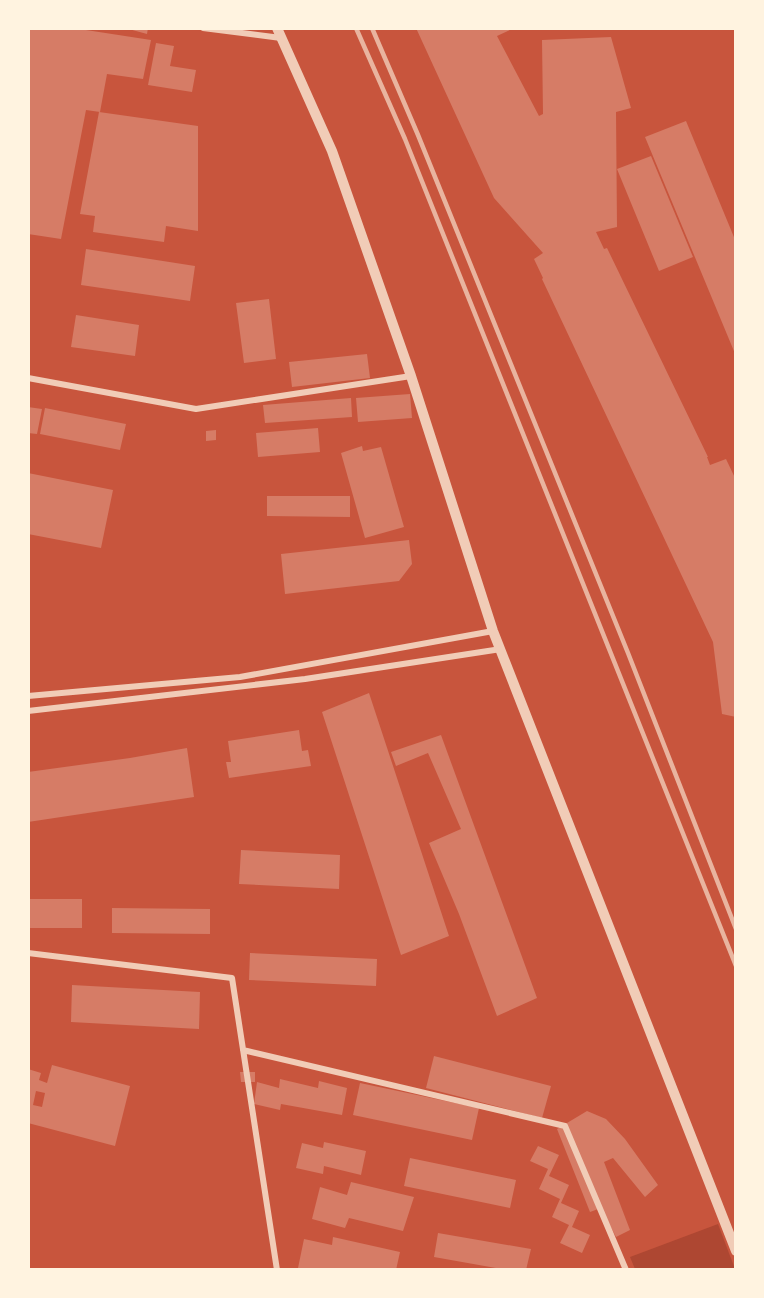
<svg xmlns="http://www.w3.org/2000/svg" width="764" height="1298" font-family="'DejaVu Sans',sans-serif">
<rect width="100%" height="100%" fill="#c8553d"/>
<path fill="#ae4732" d="M 718,1224 L 735,1269 L 635,1269 L 630,1257 Z"/>
<path fill="#d67c66" fill-rule="evenodd" d="M 28,28 L 73,28 L 151,40 L 143,79 L 107,74 L 100,112 L 86,110 L 61,239 L 28,234 Z
M 125,28 L 148,28 L 147,34 Z
M 416,28 L 514,28 L 497,36 L 539,116 L 543,114 L 542,40 L 611,37 L 631,108 L 616,112 L 617,227 L 596,232 L 604,249 L 607,248 L 708,457 L 707,457 L 710,465 L 726,459 L 736,480 L 736,717 L 722,714 L 713,642 L 542,279 L 543,278 L 534,259 L 543,253 L 494,198 Z
M 156,43 L 174,46 L 170,66 L 196,70 L 192,92 L 148,85 Z
M 99,112 L 198,126 L 198,231 L 166,226 L 164,242 L 93,232 L 95,216 L 80,214 Z
M 686,121 L 736,242 L 736,356 L 645,137 Z
M 651,156 L 693,257 L 659,271 L 617,169 Z
M 86,249 L 195,266 L 190,301 L 81,285 Z
M 269,299 L 276,359 L 244,363 L 236,303 Z
M 76,315 L 139,325 L 135,356 L 71,347 Z
M 367,354 L 370,378 L 292,387 L 289,362 Z
M 410,394 L 412,418 L 358,422 L 356,398 Z
M 351,398 L 352,417 L 265,423 L 263,405 Z
M 28,407 L 42,409 L 37,434 L 28,433 Z
M 45,408 L 126,424 L 120,450 L 40,434 Z
M 318,428 L 320,452 L 258,457 L 256,433 Z
M 216,430 L 216,440 L 206,441 L 206,431 Z
M 362,446 L 363,451 L 381,447 L 404,527 L 365,538 L 341,453 Z
M 28,473 L 113,490 L 101,548 L 28,534 Z
M 267,496 L 350,496 L 350,517 L 267,516 Z
M 409,540 L 412,564 L 399,581 L 285,594 L 281,554 Z
M 369,693 L 449,936 L 401,955 L 322,712 Z
M 299,730 L 302,751 L 308,750 L 311,766 L 229,778 L 226,762 L 231,762 L 228,741 Z
M 441,735 L 537,998 L 497,1016 L 459,914 L 429,843 L 461,829 L 428,753 L 396,766 L 391,752 Z
M 187,748 L 194,797 L 28,822 L 28,772 L 130,758 Z
M 241,850 L 340,855 L 339,889 L 239,884 Z
M 28,899 L 82,899 L 82,928 L 28,928 Z
M 112,908 L 210,909 L 210,934 L 112,933 Z
M 250,953 L 377,959 L 376,986 L 249,980 Z
M 72,985 L 200,992 L 199,1029 L 71,1022 Z
M 434,1056 L 551,1086 L 542,1118 L 426,1088 Z
M 52,1065 L 130,1086 L 115,1146 L 28,1123 L 28,1069 L 41,1073 L 39,1080 L 47,1083 ZM 36,1091 L 45,1093 L 42,1107 L 33,1105 Z
M 240,1072 L 255,1072 L 255,1082 L 241,1082 Z
M 280,1079 L 318,1088 L 319,1081 L 347,1088 L 342,1115 L 281,1104 L 280,1110 L 254,1104 L 257,1082 L 279,1088 Z
M 360,1083 L 479,1108 L 472,1140 L 353,1115 Z
M 587,1111 L 606,1119 L 625,1139 L 658,1185 L 645,1197 L 613,1158 L 604,1162 L 630,1230 L 616,1237 L 601,1208 L 590,1212 L 557,1129 Z
M 324,1142 L 366,1151 L 361,1175 L 324,1166 L 323,1174 L 296,1168 L 302,1143 L 323,1148 Z
M 538,1146 L 559,1155 L 549,1176 L 569,1185 L 561,1203 L 579,1211 L 572,1227 L 590,1235 L 582,1253 L 560,1243 L 569,1225 L 552,1217 L 560,1199 L 539,1189 L 548,1169 L 530,1161 Z
M 410,1158 L 516,1180 L 510,1208 L 404,1186 Z
M 351,1182 L 414,1197 L 403,1231 L 349,1218 L 345,1228 L 312,1219 L 320,1187 L 347,1195 Z
M 438,1233 L 531,1249 L 526,1270 L 507,1270 L 434,1257 Z
M 333,1237 L 400,1252 L 396,1270 L 304,1270 L 298,1268 L 304,1239 L 332,1245 Z"/>
<g fill="none" stroke-linecap="round" stroke-linejoin="round">
<path stroke="#f1ccb7" stroke-width="6" d="M 203,28 L 281,38
M 28,378 L 196,409 L 411,376
M 28,696 L 240,677 L 493,631
M 28,711 L 305,679 L 501,649
M 28,953 L 232,978 L 277,1270
M 243,1050 L 565,1126 L 626,1270"/>
<path stroke="#f1ccb7" stroke-width="10" d="M 277,28 L 332,151 L 411,376 L 493,631 L 736,1251"/>
<path stroke="#e9b49f" stroke-width="4.5" d="M 356,28 L 405,139 L 736,966
M 372,28 L 418,135 L 628,653 L 736,929"/>
</g>
<rect width="764" height="1298" fill="none" stroke="#fff3e0" stroke-width="60"/>
</svg>
